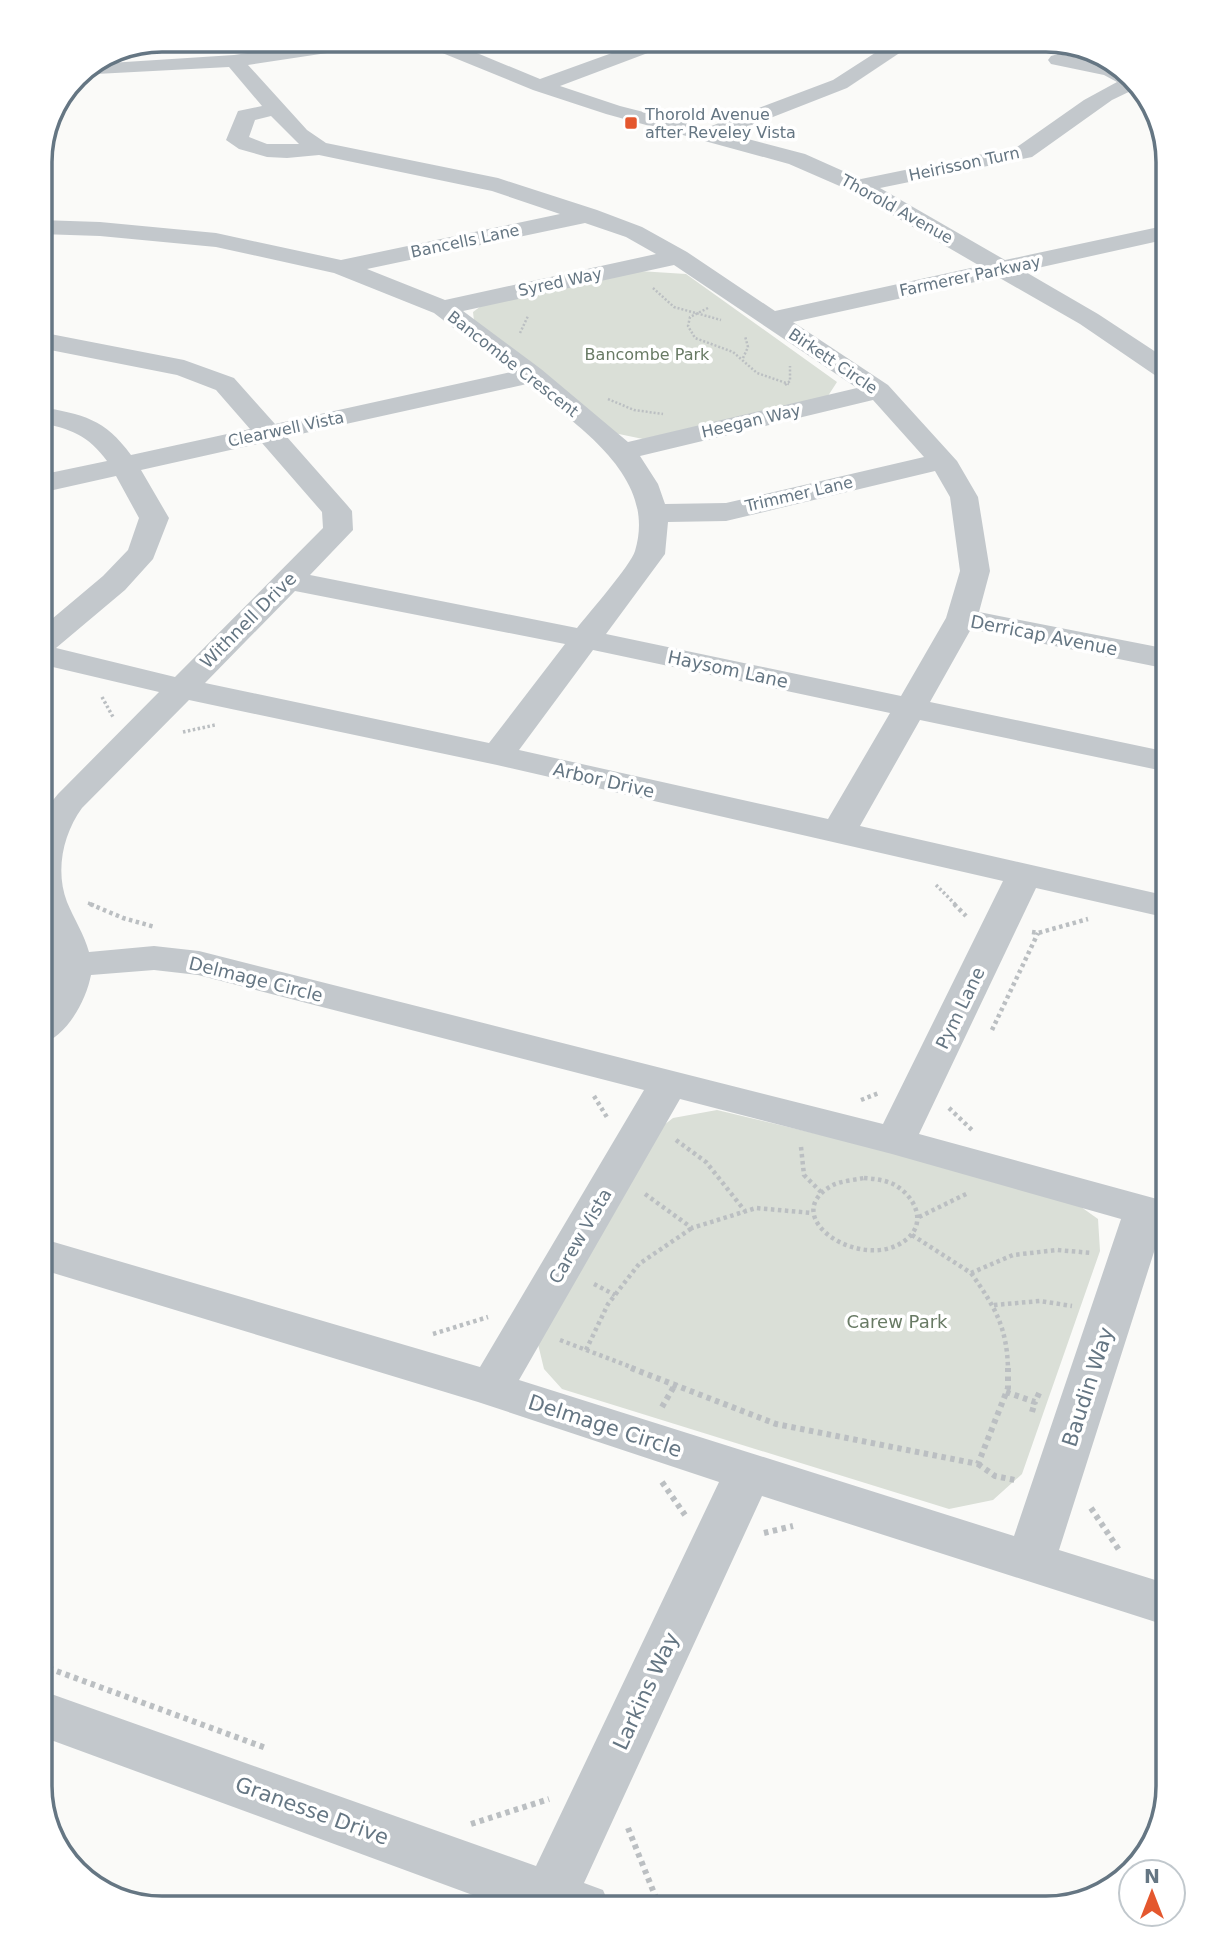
<svg xmlns="http://www.w3.org/2000/svg" width="1208" height="1949" font-family="'DejaVu Sans',sans-serif">
<rect width="100%" height="100%" fill="#fafaf8"/>
<path fill="#dadfd7" d="M 639,271 L 686,274 L 837,382 L 826,399 L 643,439 L 614,433 L 474,321 L 473,312 L 485,303 Z
M 717,1110 L 1060,1192 L 1098,1219 L 1100,1251 L 1022,1474 L 993,1500 L 949,1509 L 562,1389 L 544,1369 L 537,1340 L 651,1135 L 673,1118 Z"/>
<g fill="none" stroke-linecap="round" stroke-linejoin="round">
<path stroke="#bbbfc2" stroke-width="2.5" stroke-dasharray="2 2" stroke-linecap="butt" d="M 653,288 L 674,307 L 721,320
M 708,308 L 690,317 L 688,326 L 695,338 L 733,352 L 757,373 L 789,384
M 520,333 L 528,316
M 743,358 L 748,347 L 745,336
M 785,385 L 790,381 L 790,366
M 608,399 L 634,410 L 663,414"/>
<path stroke="#bbbfc2" stroke-width="3.5" stroke-dasharray="2.5 2.5" stroke-linecap="butt" d="M 102,697 L 113,717
M 183,732 L 215,725
M 936,885 L 956,905
M 88,903 L 94,905"/>
<path stroke="#bbbfc2" stroke-width="4.5" stroke-dasharray="3.5 3.5" stroke-linecap="butt" d="M 90,904 L 123,918 L 155,927
M 954,904 L 966,916
M 1032,932 L 1038,933 L 1088,919
M 992,1030 L 1038,933
M 594,1096 L 608,1119
M 861,1100 L 879,1093
M 949,1108 L 972,1130
M 676,1140 L 706,1162 L 745,1211
M 801,1147 L 804,1175 L 821,1192
M 864,1178 C 875,1179 886,1180 895,1185 C 914,1196 927,1221 908,1238 C 866,1276 773,1217 833,1185 C 841,1181 854,1180 864,1178 Z
M 645,1194 L 692,1228 L 756,1208 L 812,1213
M 919,1217 L 968,1193
M 912,1235 L 971,1273 L 1013,1255 L 1057,1250 L 1092,1253
M 971,1273 C 995,1307 1007,1327 1008,1369
M 594,1284 L 615,1295
M 994,1305 L 1040,1301 L 1072,1306
M 433,1334 L 488,1317
M 560,1340 L 636,1369
M 586,1350 L 608,1304 L 639,1264 L 692,1228"/>
<path stroke="#bbbfc2" stroke-width="6" stroke-dasharray="4.5 4.5" stroke-linecap="butt" d="M 631,1368 L 776,1424 L 978,1464 L 1008,1388 L 1008,1368
M 1006,1392 L 1035,1402 L 1041,1389
M 662,1407 L 676,1383
M 1032,1412 L 1035,1402
M 978,1464 L 995,1476 L 1015,1480
M 662,1482 L 685,1515
M 1091,1508 L 1119,1550
M 764,1533 L 793,1526
M 40,1665 L 266,1748
M 471,1824 L 549,1799
M 628,1828 L 656,1898 L 684,1909
M 651,1909 L 656,1898"/>
<path fill="#c3c8cc" fill-rule="evenodd" d="M 892,42 L 916,42 L 847,88 L 729,134 L 805,154 L 861,179 L 1017,147 L 1084,100 L 1117,82 L 1104,75 L 1051,64 L 1048,60 L 1051,56 L 1058,54 L 1110,64 L 1117,66 L 1137,88 L 1112,100 L 1032,157 L 880,188 L 1005,260 L 1168,225 L 1168,239 L 1024,271 L 1098,314 L 1168,360 L 1168,380 L 1159,378 L 1080,324 L 998,277 L 793,322 L 888,385 L 957,461 L 978,497 L 990,571 L 979,612 L 1168,649 L 1168,669 L 971,629 L 930,702 L 1168,752 L 1168,772 L 920,720 L 860,826 L 1168,896 L 1168,918 L 1036,888 L 919,1134 L 1168,1202 L 1168,1232 L 1161,1230 L 1059,1550 L 1168,1584 L 1168,1626 L 762,1496 L 584,1883 L 603,1890 L 611,1909 L 511,1909 L 40,1736 L 40,1690 L 536,1866 L 719,1482 L 478,1402 L 40,1269 L 40,1238 L 480,1367 L 644,1090 L 198,975 L 154,970 L 91,975 C 86,1001 66,1038 40,1044 L 40,1004 L 51,982 L 53,964 L 50,949 L 40,925 L 40,816 L 58,794 L 159,692 L 40,664 L 40,629 L 103,576 L 128,550 L 139,518 L 116,476 L 40,493 L 40,475 L 107,461 C 89,436 70,428 40,423 L 40,407 C 83,414 105,419 131,455 L 250,429 L 216,390 L 177,375 L 40,348 L 40,332 L 184,360 L 234,378 L 275,424 L 511,372 L 434,313 L 334,273 L 216,247 L 100,236 L 40,234 L 40,220 L 100,222 L 216,233 L 341,260 L 560,214 L 492,191 L 319,155 L 287,158 L 267,157 L 239,149 L 226,140 L 238,111 L 262,106 L 229,67 L 77,75 L 94,64 L 234,55 L 281,48 L 337,47 L 327,53 L 248,65 L 307,130 L 326,143 L 498,178 L 597,210 L 642,227 L 687,252 L 775,311 L 980,266 L 851,191 L 789,164 L 606,114 L 533,90 L 435,50 L 432,46 L 460,46 L 540,79 L 634,45 L 664,44 L 661,48 L 560,86 L 620,106 L 706,128 L 833,80 ZM 271,116 L 299,144 L 267,144 L 249,137 L 255,120 ZM 585,223 L 626,237 L 656,254 L 445,300 L 367,269 ZM 674,265 L 857,388 L 628,442 L 541,369 L 463,311 ZM 527,384 C 576,426 658,475 635,551 C 631,565 588,614 577,628 L 310,575 L 353,530 L 352,511 L 347,505 L 287,437 ZM 873,400 L 924,457 L 726,503 L 665,504 L 658,484 L 640,456 ZM 262,443 L 322,512 L 323,528 L 175,677 L 56,648 L 125,590 L 153,559 L 169,518 L 141,470 ZM 935,471 L 950,497 L 960,571 L 946,618 L 901,696 L 606,634 L 665,554 L 668,522 L 726,521 ZM 295,591 L 565,644 L 489,743 L 205,683 ZM 593,650 L 890,713 L 828,819 L 519,750 ZM 189,700 L 497,765 L 1003,881 L 883,1124 L 199,951 L 154,946 L 89,952 C 84,934 74,919 67,902 C 55,871 63,834 82,808 ZM 680,1099 L 892,1154 L 1121,1219 L 1014,1536 L 519,1380 Z"/>
</g>
<rect fill="#e4572e" stroke="#fff" stroke-width="2.5" x="624" y="116" width="14" height="14" rx="3.5"/>
<g text-anchor="middle" dominant-baseline="central" stroke-width="7" stroke-linejoin="round" paint-order="stroke">
<g font-size="16" fill="#657683" stroke="#fff" text-anchor="start">
<text x="645" y="114">Thorold Avenue<tspan x="645" dy="18">after Reveley Vista</tspan></text>
</g>
<g font-size="16" fill="#657683" stroke="#fff">
<text transform="translate(964 164) rotate(-12)">Heirisson Turn</text>
<text transform="translate(897 209) rotate(29)">Thorold Avenue</text>
<text transform="translate(465 241) rotate(-12)">Bancells Lane</text>
<text transform="translate(970 276) rotate(-12)">Farmerer Parkway</text>
<text transform="translate(560 282) rotate(-12)">Syred Way</text>
<text transform="translate(833 361) rotate(34)">Birkett Circle</text>
<text transform="translate(513 364) rotate(38)">Bancombe Crescent</text>
<text transform="translate(751 421) rotate(-13)">Heegan Way</text>
<text transform="translate(286 429) rotate(-12)">Clearwell Vista</text>
<text transform="translate(799 494) rotate(-13)">Trimmer Lane</text>
</g>
<g font-size="16" fill="#687a64" stroke="#fff">
<text x="647" y="354">Bancombe Park</text>
</g>
<g font-size="18" fill="#657683" stroke="#fff">
<text transform="translate(248 620) rotate(-45)">Withnell Drive</text>
<text transform="translate(1044 635) rotate(11)">Derricap Avenue</text>
<text transform="translate(728 669) rotate(12)">Haysom Lane</text>
<text transform="translate(604 780) rotate(13)">Arbor Drive</text>
<text transform="translate(256 979) rotate(14)">Delmage Circle</text>
<text transform="translate(960 1008) rotate(-64)">Pym Lane</text>
<text transform="translate(580 1236) rotate(-60)">Carew Vista</text>
</g>
<g font-size="18" fill="#687a64" stroke="#fff">
<text x="897" y="1321">Carew Park</text>
</g>
<g font-size="21" fill="#657683" stroke="#fff">
<text transform="translate(1088 1387) rotate(-72)">Baudin Way</text>
<text transform="translate(605 1426) rotate(18)">Delmage Circle</text>
<text transform="translate(646 1691) rotate(-65)">Larkins Way</text>
<text transform="translate(312 1811) rotate(20)">Granesse Drive</text>
</g>
</g>
<path d="M0 0H1208V1949H0ZM162 52H1046A110 110 0 0 1 1156 162V1786A110 110 0 0 1 1046 1896H162A110 110 0 0 1 52 1786V162A110 110 0 0 1 162 52Z" fill="#fff" fill-rule="evenodd"/>
<path fill="none" stroke="#657683" stroke-width="3.5" d="M162 52H1046A110 110 0 0 1 1156 162V1786A110 110 0 0 1 1046 1896H162A110 110 0 0 1 52 1786V162A110 110 0 0 1 162 52Z"/>
<g transform="translate(1152 1893)"><circle r="33" fill="#ffffff" stroke="#c1c8cd" stroke-width="2"/>
<path d="M0-5L12 26L0 18L-12 26Z" fill="#e4572e"/>
<text y="-10" font-size="19" font-weight="bold" text-anchor="middle" fill="#657683">N</text>
</g>
</svg>
